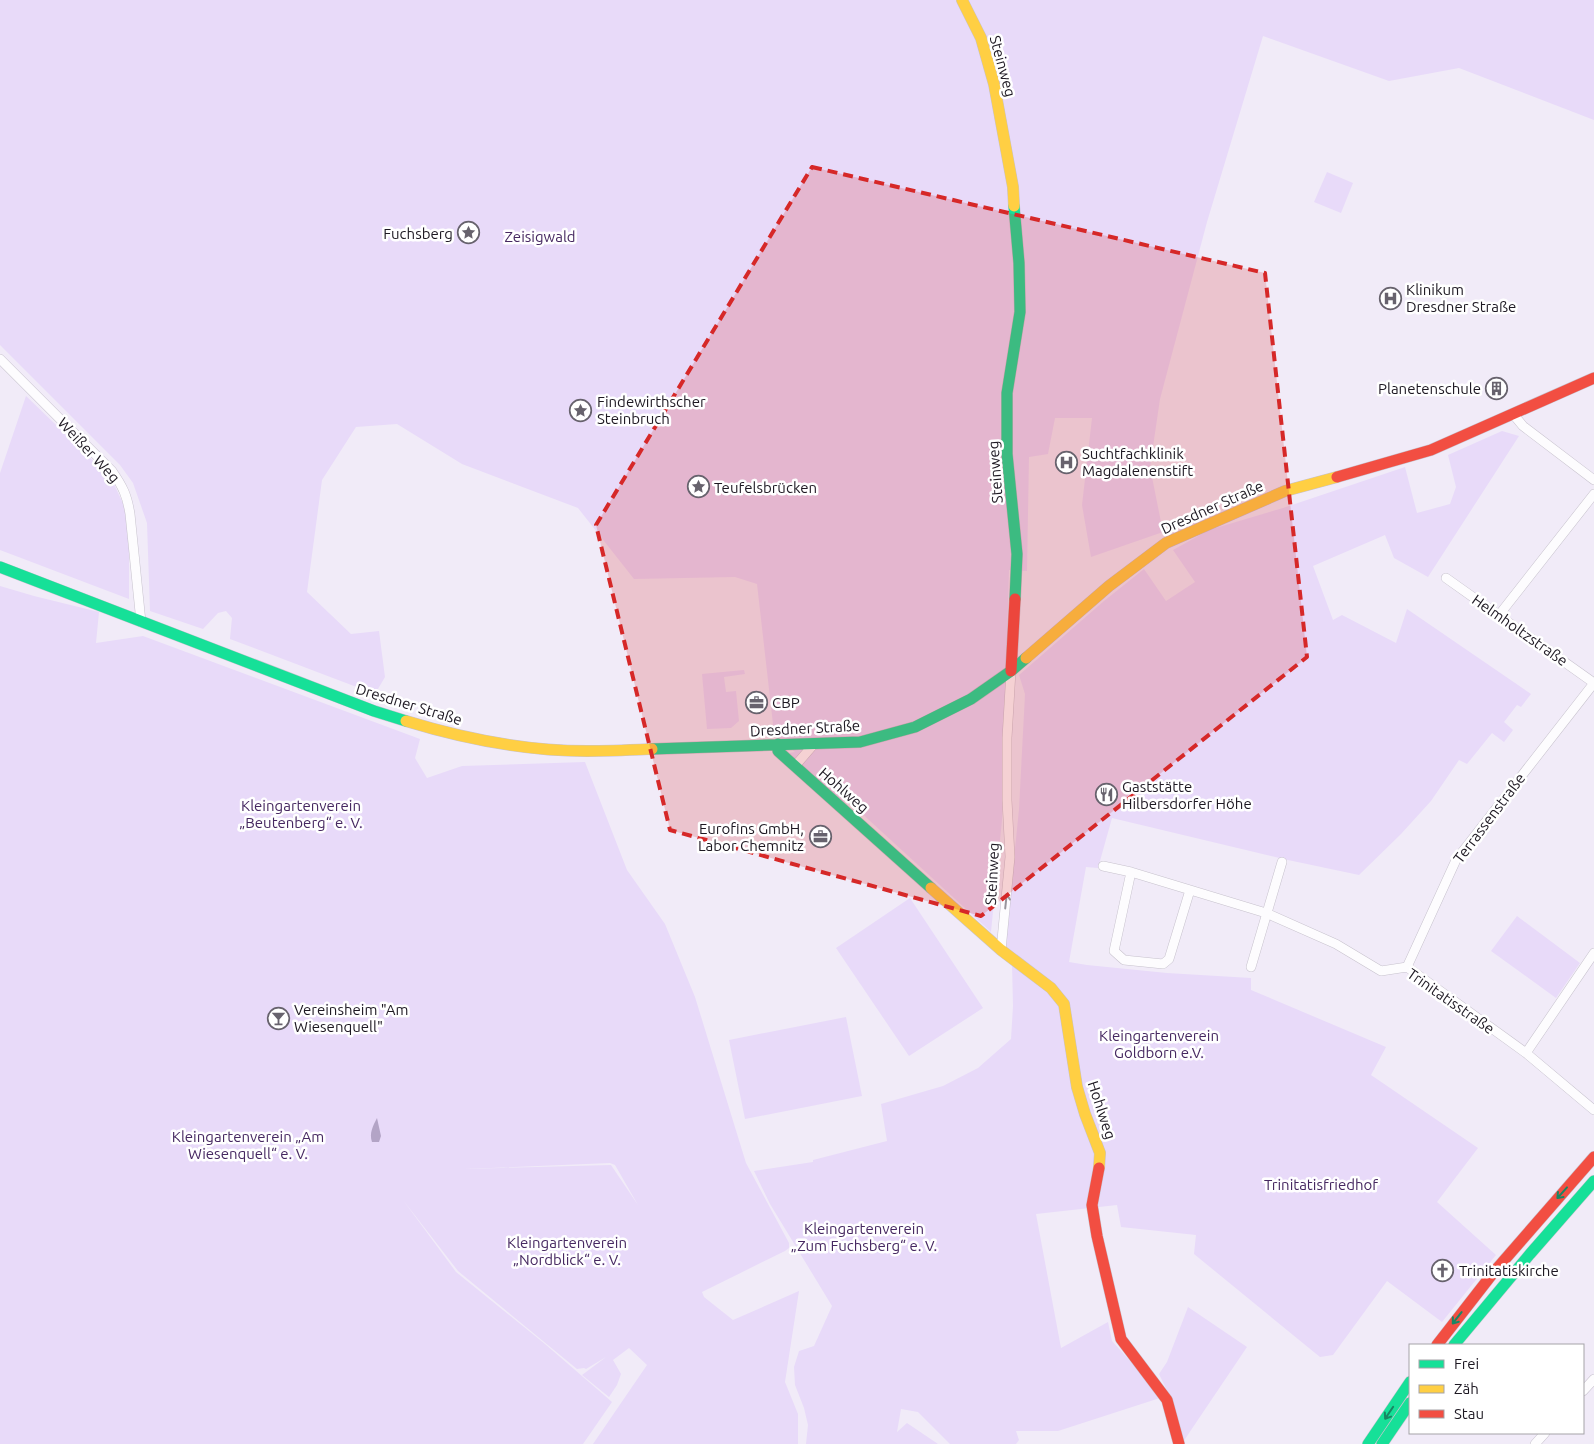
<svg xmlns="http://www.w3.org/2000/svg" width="1594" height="1444" font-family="Ubuntu,sans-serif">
<rect width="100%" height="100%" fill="#f1ebf8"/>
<path fill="#e8daf9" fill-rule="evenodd" d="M 0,0 L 1594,0 L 1594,120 L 1459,68 L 1389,81 L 1263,36 L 1207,222 L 1160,399 L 1150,467 L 1163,532 L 1091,557 L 1082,505 L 1092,418 L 1055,418 L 1048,454 L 1029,457 L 1027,571 L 1009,570 L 1002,820 L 991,932 L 845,798 L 843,804 L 789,753 L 795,752 L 774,733 L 757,584 L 735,577 L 634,579 L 578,508 L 462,464 L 397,424 L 356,427 L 322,480 L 307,592 L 351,634 L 379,631 L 385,677 L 375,694 L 230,639 L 232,618 L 226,611 L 218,613 L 203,629 L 150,611 L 147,523 L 133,483 L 120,465 L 0,345 Z
M 1327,172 L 1353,183 L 1341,213 L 1314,202 Z
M 26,396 L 111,478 L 129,516 L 129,599 L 0,550 L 0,473 Z
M 1502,431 L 1519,436 L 1428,577 L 1394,558 L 1385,535 L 1313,566 L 1333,620 L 1342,615 L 1396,643 L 1407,609 L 1531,694 L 1521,707 L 1517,705 L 1504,722 L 1513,730 L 1504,742 L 1492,733 L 1467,764 L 1459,760 L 1431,801 L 1401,834 L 1359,875 L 1288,860 L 1112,818 L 1098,868 L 1086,867 L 1069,962 L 1087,965 L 1167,973 L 1251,978 L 1251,990 L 1386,1047 L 1371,1075 L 1478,1148 L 1437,1202 L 1496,1255 L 1442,1322 L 1387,1281 L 1333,1355 L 1320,1357 L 1194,1254 L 1196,1235 L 1121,1227 L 1117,1205 L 1036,1214 L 1061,1348 L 1108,1322 L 1112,1341 L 1163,1397 L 1058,1431 L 1016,1431 L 1019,1440 L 1016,1444 L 950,1444 L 918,1412 L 901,1409 L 897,1432 L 907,1423 L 938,1444 L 806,1444 L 808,1425 L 804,1408 L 795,1385 L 794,1367 L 799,1351 L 814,1346 L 832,1306 L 770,1204 L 754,1171 L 813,1162 L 813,1160 L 887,1141 L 881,1104 L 943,1086 L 978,1068 L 1011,1039 L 1013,1006 L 1012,964 L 1005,949 L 1019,809 L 1025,694 L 1019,675 L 1104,601 L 1144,569 L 1166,601 L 1195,582 L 1173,550 L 1209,530 L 1283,508 L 1405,467 L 1417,513 L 1450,504 L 1456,487 L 1448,455 Z
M 0,586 L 34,596 L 99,612 L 96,643 L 143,636 L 420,739 L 415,758 L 427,778 L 462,766 L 585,762 L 627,870 L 665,924 L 695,997 L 746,1163 L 789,1243 L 789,1248 L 785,1251 L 702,1292 L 704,1297 L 733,1320 L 799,1291 L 785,1382 L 798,1414 L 798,1444 L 593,1444 L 647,1365 L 629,1348 L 613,1360 L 621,1374 L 617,1385 L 609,1397 L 582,1375 L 606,1357 L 586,1369 L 584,1368 L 577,1369 L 458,1271 L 403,1200 L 456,1272 L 545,1344 L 612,1402 L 583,1444 L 0,1444 ZM 610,1163 L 615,1165 L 638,1205 L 611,1165 L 465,1169 Z
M 744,670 L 745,674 L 724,677 L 726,692 L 736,691 L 739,721 L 731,728 L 707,729 L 702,674 Z
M 910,898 L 983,1008 L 909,1056 L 836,948 Z
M 1517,916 L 1580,963 L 1556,998 L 1491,951 Z
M 846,1017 L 862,1096 L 745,1119 L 729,1040 Z
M 1188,1307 L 1247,1347 L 1183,1442 L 1174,1405 L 1159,1374 L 1167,1362 Z"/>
<path fill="#b3a4c6" d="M 377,1118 L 381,1136 L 379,1142 L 372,1142 C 369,1133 373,1126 377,1118 Z"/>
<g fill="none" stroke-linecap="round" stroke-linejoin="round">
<defs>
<path id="street" d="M 0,359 L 112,471 C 123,487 127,495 130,514 L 141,622
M 1513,414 L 1523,426 L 1594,480
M 1446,578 L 1594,683
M 1499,615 L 1594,494
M 795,766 L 814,744
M 1103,866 L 1131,872 L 1266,913 L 1336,944 L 1381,971 L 1407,967 L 1526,1053 L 1594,1110
M 1131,872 L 1114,951 L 1124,960 L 1163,964 L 1169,959 L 1190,890
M 1001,950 L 1010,857 L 1007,800 L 1007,738 L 1011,671
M 1251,967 L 1282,862
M 1407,967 L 1456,860 L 1594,683
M 1526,1053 L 1594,953
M 1583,1391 L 1594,1379
M 1535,1444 L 1545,1433"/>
<path id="fast" d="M 1014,206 L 1019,263 L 1020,312 L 1007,393 L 1007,454 L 1017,554 L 1015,599
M 0,567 L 374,711 L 406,721
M 778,744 L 778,751 L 931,888
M 652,749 L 860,742 L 915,727 L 971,699 L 1011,671 L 1026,658
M 1454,1345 L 1530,1254 L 1594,1181
M 1368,1444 L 1410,1382
M 1382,1444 L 1410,1403"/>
<path id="slow" d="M 962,0 L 981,38 L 994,84 L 1013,187 L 1014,206
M 1026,658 L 1109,586 L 1166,543 L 1285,491 L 1337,477
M 406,721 C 465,739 525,751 587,751 C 609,751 630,750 652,749
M 931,888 L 1001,950 L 1051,988 L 1064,1004 L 1077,1087 L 1085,1114 L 1100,1153 L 1099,1168"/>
<path id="jam" d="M 1337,477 L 1431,450 L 1594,378
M 1011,671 L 1015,599
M 1099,1168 L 1092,1205 L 1097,1236 L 1121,1339 L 1167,1400 L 1179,1444
M 1437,1345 L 1493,1273 L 1594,1157"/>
</defs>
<use href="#street" stroke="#c7c2cd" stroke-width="10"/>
<use href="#fast" stroke="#c7c2cd" stroke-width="12"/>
<use href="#slow" stroke="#c7c2cd" stroke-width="12"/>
<use href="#jam" stroke="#c7c2cd" stroke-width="12"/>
<use href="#street" stroke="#fdfcfe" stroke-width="9"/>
<use href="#fast" stroke="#16e098" stroke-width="11"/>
<use href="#slow" stroke="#ffcf43" stroke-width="11"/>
<use href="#jam" stroke="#f24e42" stroke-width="11"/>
</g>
<defs><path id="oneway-shaft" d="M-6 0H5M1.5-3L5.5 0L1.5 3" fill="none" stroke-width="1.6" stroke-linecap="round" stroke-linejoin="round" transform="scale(1.25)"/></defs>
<use stroke="#98959b" href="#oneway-shaft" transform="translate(1006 901) rotate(-84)"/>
<g stroke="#198663">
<use href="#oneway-shaft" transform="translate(1562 1193) rotate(132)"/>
<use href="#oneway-shaft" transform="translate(1457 1318) rotate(128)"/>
<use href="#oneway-shaft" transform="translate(1389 1413) rotate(124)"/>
</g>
<path fill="#d62828" fill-opacity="0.2" stroke="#d62828" stroke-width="4" stroke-dasharray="10 6" stroke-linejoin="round" d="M 812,167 L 1265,273 L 1307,657 L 981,916 L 670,830 L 596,525 Z"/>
<defs>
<symbol id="sight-ring" viewBox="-11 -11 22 22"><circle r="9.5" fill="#fff" stroke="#67626d" stroke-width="1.5"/><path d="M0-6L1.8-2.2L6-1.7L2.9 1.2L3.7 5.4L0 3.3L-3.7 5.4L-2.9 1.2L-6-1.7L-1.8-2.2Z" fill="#67626d"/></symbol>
<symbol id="hospital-ring" viewBox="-11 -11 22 22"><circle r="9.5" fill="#fff" stroke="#67626d" stroke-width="1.5"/><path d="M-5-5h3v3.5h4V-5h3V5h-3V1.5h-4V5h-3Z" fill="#67626d"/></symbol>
<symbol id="building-ring" viewBox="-11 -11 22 22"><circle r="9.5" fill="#fff" stroke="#67626d" stroke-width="1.5"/><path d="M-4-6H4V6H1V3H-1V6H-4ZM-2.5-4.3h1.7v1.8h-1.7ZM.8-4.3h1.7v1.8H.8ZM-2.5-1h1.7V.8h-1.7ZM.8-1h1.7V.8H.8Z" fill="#67626d"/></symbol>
<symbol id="office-ring" viewBox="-11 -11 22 22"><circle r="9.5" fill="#fff" stroke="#67626d" stroke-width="1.5"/><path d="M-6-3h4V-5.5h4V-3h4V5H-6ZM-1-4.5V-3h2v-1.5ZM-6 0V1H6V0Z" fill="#67626d"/></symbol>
<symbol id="restaurant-ring" viewBox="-11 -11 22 22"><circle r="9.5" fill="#fff" stroke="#67626d" stroke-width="1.5"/><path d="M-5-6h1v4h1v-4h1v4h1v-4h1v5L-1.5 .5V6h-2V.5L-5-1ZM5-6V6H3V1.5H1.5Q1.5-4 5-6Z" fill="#67626d"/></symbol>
<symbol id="bar-ring" viewBox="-11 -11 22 22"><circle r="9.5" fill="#fff" stroke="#67626d" stroke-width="1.5"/><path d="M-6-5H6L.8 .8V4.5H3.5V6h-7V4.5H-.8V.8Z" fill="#67626d"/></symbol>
<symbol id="church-ring" viewBox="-11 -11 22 22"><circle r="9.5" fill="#fff" stroke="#67626d" stroke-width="1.5"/><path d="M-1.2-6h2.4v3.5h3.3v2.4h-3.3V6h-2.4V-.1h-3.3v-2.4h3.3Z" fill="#67626d"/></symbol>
</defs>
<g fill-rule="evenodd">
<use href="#sight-ring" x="456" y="220" width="25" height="25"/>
<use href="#hospital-ring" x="1378" y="286" width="25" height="25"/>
<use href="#building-ring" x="1484" y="376" width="25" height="25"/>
<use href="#sight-ring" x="568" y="398" width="25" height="25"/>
<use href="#hospital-ring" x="1054" y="450" width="25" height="25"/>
<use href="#sight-ring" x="686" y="474" width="25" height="25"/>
<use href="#office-ring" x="744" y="690" width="25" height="25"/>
<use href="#restaurant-ring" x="1094" y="782" width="25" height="25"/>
<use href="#office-ring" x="808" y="824" width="25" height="25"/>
<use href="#bar-ring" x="266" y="1006" width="25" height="25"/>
<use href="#church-ring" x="1430" y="1258" width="25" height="25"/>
</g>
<g text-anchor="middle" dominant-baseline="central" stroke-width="5" stroke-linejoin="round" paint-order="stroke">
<g font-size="15" fill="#1d1822" stroke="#fff">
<text transform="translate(1003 66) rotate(75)">Steinweg</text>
<text transform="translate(89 450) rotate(47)">Weißer Weg</text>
<text transform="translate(995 472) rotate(-94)">Steinweg</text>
<text transform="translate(1212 507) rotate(-24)">Dresdner Straße</text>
<text transform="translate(1520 630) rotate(35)">Helmholtzstraße</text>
<text transform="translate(409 704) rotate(17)">Dresdner Straße</text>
<text transform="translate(805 728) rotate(-3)">Dresdner Straße</text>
<text transform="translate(844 790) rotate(41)">Hohlweg</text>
<text transform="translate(1489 818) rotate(-53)">Terrassenstraße</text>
<text transform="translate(992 874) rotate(-87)">Steinweg</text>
<text transform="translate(1451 1001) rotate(35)">Trinitatisstraße</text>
<text transform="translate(1102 1110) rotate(72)">Hohlweg</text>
</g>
<g font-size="15" fill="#1d1822" stroke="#fff" text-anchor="start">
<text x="453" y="233" text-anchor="end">Fuchsberg</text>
<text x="1406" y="289">Klinikum<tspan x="1406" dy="17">Dresdner Straße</tspan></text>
<text x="1481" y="388" text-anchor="end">Planetenschule</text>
<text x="597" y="401">Findewirthscher<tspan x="597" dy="17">Steinbruch</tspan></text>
<text x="1082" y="453">Suchtfachklinik<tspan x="1082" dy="17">Magdalenenstift</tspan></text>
<text x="714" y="487">Teufelsbrücken</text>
<text x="772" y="702">CBP</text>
<text x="1122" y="786">Gaststätte<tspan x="1122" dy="17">Hilbersdorfer Höhe</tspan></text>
<text x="804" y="828" text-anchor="end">Eurofins GmbH,<tspan x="804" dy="17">Labor Chemnitz</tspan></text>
<text x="294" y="1009">Vereinsheim "Am<tspan x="294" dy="17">Wiesenquell"</tspan></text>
<text x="1459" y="1270">Trinitatiskirche</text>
</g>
<g font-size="15" fill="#462861" stroke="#fff">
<text x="540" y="236">Zeisigwald</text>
<text x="301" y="805">Kleingartenverein<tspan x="301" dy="17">„Beutenberg“ e. V.</tspan></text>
<text x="1159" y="1035">Kleingartenverein<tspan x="1159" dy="17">Goldborn e.V.</tspan></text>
<text x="248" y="1136">Kleingartenverein „Am<tspan x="248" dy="17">Wiesenquell“ e. V.</tspan></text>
<text x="1321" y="1184">Trinitatisfriedhof</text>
<text x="864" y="1228">Kleingartenverein<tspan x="864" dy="17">„Zum Fuchsberg“ e. V.</tspan></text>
<text x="567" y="1242">Kleingartenverein<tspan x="567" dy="17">„Nordblick“ e. V.</tspan></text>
</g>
</g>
<rect x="1409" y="1344" width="175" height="90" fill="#ffffff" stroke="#a5a3a7"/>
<rect x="1419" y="1360" width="25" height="8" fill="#16e098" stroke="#a5a3a7"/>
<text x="1454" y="1369" font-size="15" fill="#1d1822">Frei</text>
<rect x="1419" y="1385" width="25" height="8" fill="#ffcf43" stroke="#a5a3a7"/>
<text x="1454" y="1394" font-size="15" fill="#1d1822">Zäh</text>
<rect x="1419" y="1410" width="25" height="8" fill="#f24e42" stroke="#a5a3a7"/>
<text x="1454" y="1419" font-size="15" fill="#1d1822">Stau</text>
</svg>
